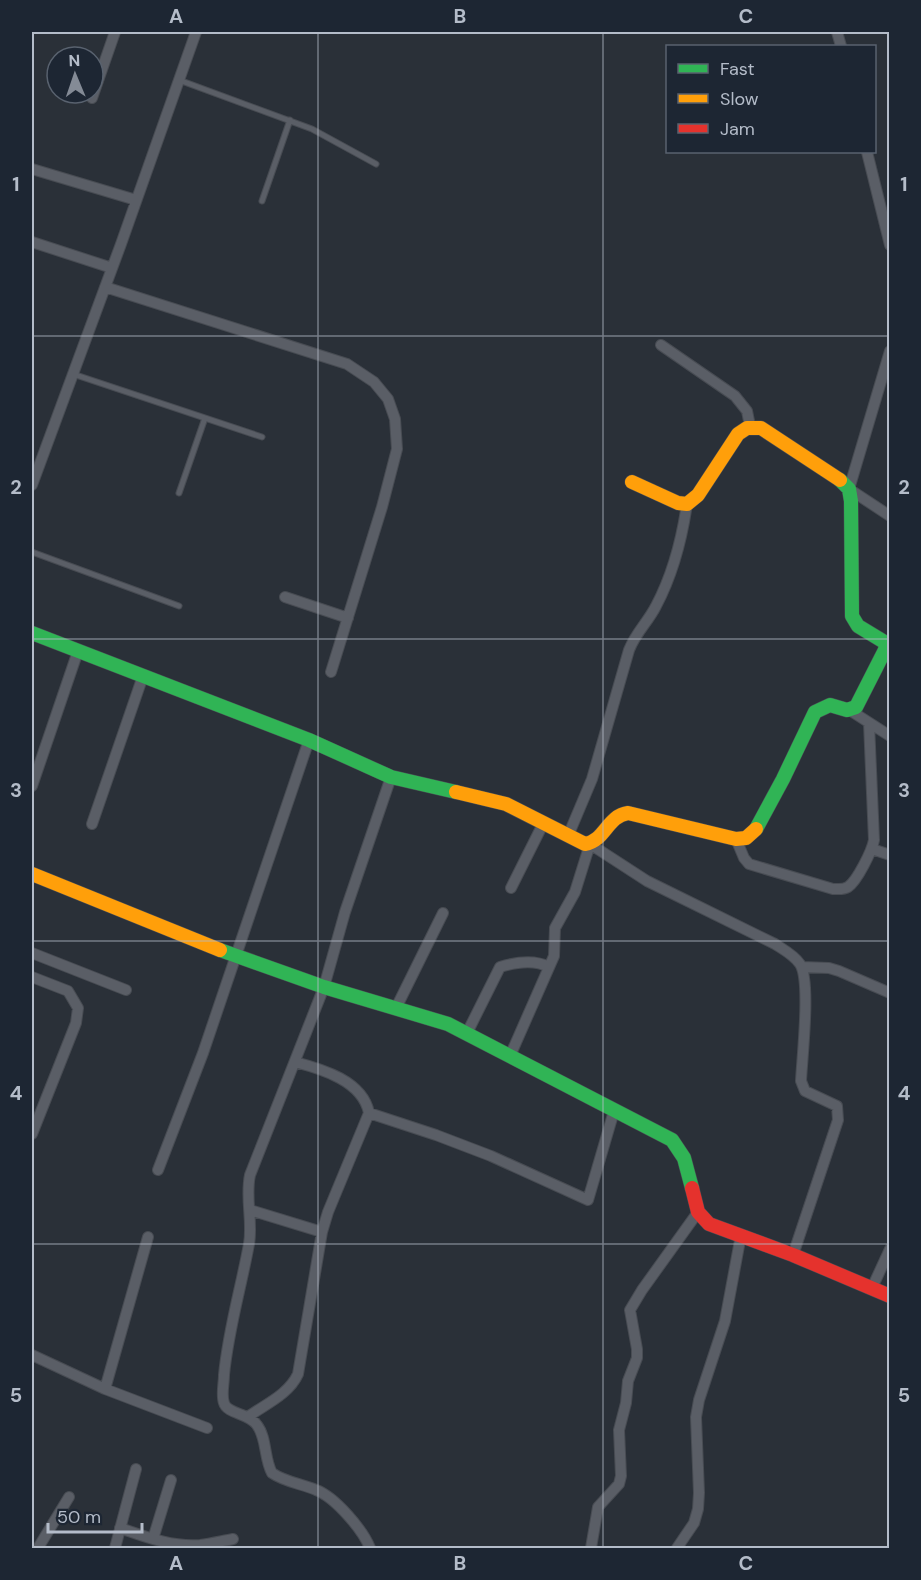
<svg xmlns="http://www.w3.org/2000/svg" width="921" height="1580" font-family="'DM Sans',sans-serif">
<rect width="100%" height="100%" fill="#2a3038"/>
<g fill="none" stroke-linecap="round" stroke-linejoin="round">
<defs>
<path id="lane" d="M 179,80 L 312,129 L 376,164
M 262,201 L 290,120
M 73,374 L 262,437
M 179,493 L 205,418
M 32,552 L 179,606"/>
<path id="street" d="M 837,32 L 841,46
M 92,98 L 115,32
M 867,152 L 890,245
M 32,169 L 136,200
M 32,242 L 112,268
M 105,287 L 347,364 L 374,382 L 388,399 L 395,419 L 397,449 L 382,507 L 331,672
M 661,345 L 735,396 L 747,411 L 750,426
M 890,351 L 849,489 L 890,516
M 32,485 L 121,244 L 196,32
M 285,597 L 348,618
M 851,711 L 890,736
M 32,786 L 78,651
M 92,824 L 143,676
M 568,836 L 592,779 L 629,650 C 636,632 648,622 656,606 C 672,576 682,538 687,504
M 736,839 L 744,858 L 749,864 L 833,889 C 839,889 843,890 848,887 C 857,881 872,851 874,840 L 869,723
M 872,849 L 890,855
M 511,888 L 544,822
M 32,953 L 126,990
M 802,967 L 829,968 L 839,971 L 890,993
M 32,977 L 68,991 L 78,1008 L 76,1023 L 32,1134
M 396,1008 L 443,913
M 467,1033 L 500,967 C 516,962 534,959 549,967
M 510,1056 L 554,956 L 555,928 L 575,892 L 590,844 L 647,881 L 775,944 C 784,950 794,955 800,964 C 811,981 802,1058 801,1081 L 805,1091 L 837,1106 L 838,1120 L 793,1255
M 369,1113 L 436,1135 L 491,1156 L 588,1200 L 614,1111
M 158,1170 L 203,1053 L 309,740
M 250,1210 L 322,1232
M 872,1288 L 890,1249
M 32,1355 L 105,1389 L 207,1428
M 105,1389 L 148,1237
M 249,1416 C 266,1404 289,1394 298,1374 L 322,1232 L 328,1212 L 369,1113 C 363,1081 322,1069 295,1062
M 120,1528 C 146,1537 172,1547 200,1545 C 210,1544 222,1541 233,1539
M 153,1539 L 171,1480
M 38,1548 L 69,1497
M 115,1548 L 136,1469
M 370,1548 C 363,1530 335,1497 316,1490 C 302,1484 285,1482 272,1473 C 264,1459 267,1438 257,1425 C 249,1413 227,1414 224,1403 C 221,1395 224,1384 224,1375 C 228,1331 241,1288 249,1244 C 253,1221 245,1198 250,1175 L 324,987 L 345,912 L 391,777
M 591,1548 L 598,1507 L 619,1484 L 621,1476 L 619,1430 L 626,1403 L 628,1381 L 637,1358 L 637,1349 L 630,1310 L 642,1290 L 698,1212
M 677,1548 L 694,1523 L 698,1509 L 699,1493 L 696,1417 L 699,1400 L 725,1321 L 741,1235"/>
<path id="fast" d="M 32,633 L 309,740 L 391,777 L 456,792
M 756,829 L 783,779 L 815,712 L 830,705 L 847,710 L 856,707 L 885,650 L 886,643 L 858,626 L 852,616 L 851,501 L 849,489 L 840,480
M 220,950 L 324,987 L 448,1024 L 672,1140 L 684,1158 L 692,1188"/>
<path id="slow" d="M 632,482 L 678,503 L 687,504 L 698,495 L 738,434 L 747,428 L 761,428 L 840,480
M 456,792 L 506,804 L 585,844 C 605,841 607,816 628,813 L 736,839 L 746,838 L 756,829
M 32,874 L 220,950"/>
<path id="jam" d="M 692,1188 L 698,1212 L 709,1224 L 793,1255 L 890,1296"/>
</defs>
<use href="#lane" stroke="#484c53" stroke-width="7"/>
<use href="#street" stroke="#484c53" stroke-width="12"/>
<use href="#fast" stroke="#484c53" stroke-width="15"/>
<use href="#slow" stroke="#484c53" stroke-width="15"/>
<use href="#jam" stroke="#484c53" stroke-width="15"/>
<use href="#lane" stroke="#5a5e66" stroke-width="5"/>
<use href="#street" stroke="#5a5e66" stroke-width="10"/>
<use href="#fast" stroke="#30b455" stroke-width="14"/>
<use href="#slow" stroke="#ff9f0a" stroke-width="14"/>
<use href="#jam" stroke="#e5322d" stroke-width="14"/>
</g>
<path fill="none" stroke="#b4bcc9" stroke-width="1.5" stroke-opacity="0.55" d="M 318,32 L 318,1548M 603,32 L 603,1548M 32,336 L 890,336M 32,639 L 890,639M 32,941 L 890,941M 32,1244 L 890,1244"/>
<rect width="921" height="1580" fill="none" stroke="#1d2633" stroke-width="66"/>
<rect x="666" y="45" width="210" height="108" fill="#1d2633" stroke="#59626f" stroke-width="1.5"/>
<rect x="678" y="64" width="30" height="9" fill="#30b455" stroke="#59626f" stroke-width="1.5"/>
<text x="720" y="75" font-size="18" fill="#b4bcc9">Fast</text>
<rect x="678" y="94" width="30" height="9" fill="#ff9f0a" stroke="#59626f" stroke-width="1.5"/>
<text x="720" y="105" font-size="18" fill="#b4bcc9">Slow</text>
<rect x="678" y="124" width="30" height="9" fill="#e5322d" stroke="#59626f" stroke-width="1.5"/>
<text x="720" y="135" font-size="18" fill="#b4bcc9">Jam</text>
<g transform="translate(75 75) rotate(358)"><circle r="28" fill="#1d2633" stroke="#59626f" stroke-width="1.5"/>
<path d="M0-4.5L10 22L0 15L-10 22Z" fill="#848b96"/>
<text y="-9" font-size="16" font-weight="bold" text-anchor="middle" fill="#b4bcc9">N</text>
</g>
<path d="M48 1523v9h94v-9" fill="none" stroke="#b4bcc9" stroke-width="3"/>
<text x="57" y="1523" font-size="18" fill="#b4bcc9" stroke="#1d2633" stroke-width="4.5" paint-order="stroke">50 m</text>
<rect x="33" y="33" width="855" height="1514" fill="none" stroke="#b4bcc9" stroke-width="2"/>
<g font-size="20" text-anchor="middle" font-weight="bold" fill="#b4bcc9">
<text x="176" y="23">A</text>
<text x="460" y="23">B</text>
<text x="746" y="23">C</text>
<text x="16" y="191">1</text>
<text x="904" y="191">1</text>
<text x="16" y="494">2</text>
<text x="904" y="494">2</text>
<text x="16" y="797">3</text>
<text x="904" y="797">3</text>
<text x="16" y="1100">4</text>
<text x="904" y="1100">4</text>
<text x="16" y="1402">5</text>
<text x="904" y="1402">5</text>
<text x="176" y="1570">A</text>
<text x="460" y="1570">B</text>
<text x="746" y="1570">C</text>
</g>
</svg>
